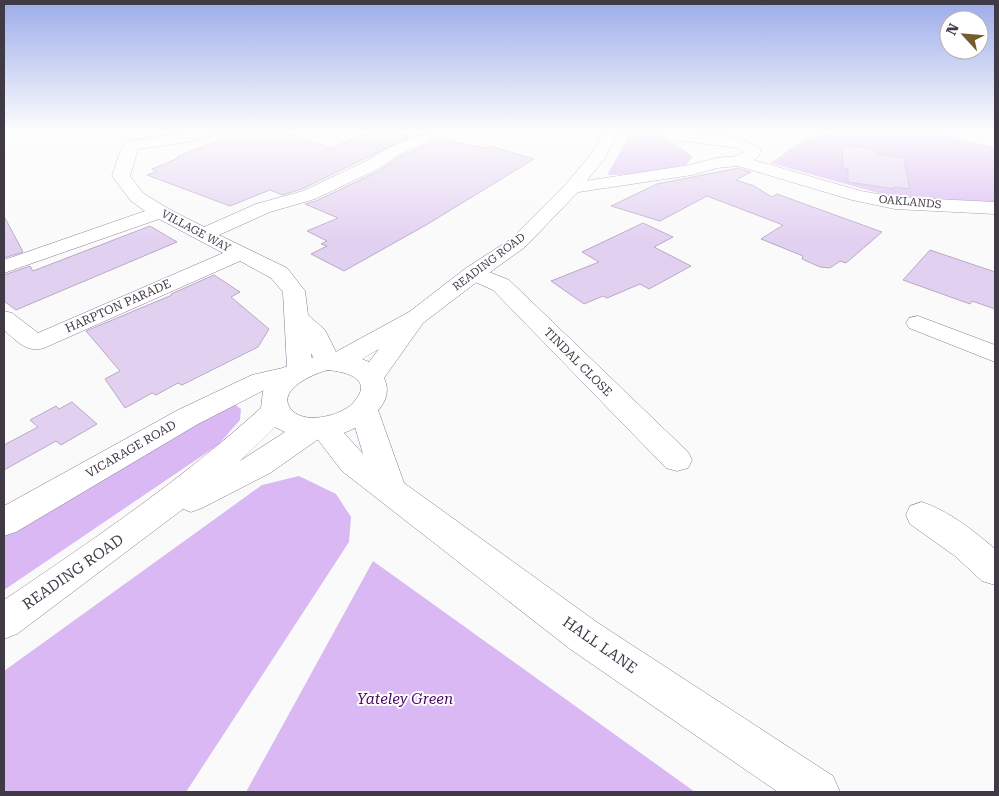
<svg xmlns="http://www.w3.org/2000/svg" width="999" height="796" font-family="'Roboto Serif',serif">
<rect width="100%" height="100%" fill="#fafafa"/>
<path fill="#d9b8f3" d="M 632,131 L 651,131 L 676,144 L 693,157 L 686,165 L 632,174 L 607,175 Z
M 860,131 L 924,131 L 995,147 L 995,203 L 907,201 L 770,163 C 780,158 788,149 799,143 C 817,133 839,132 860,131 Z
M 233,403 L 241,409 L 240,420 L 218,445 L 4,590 L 4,528 Z
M 299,476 L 336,494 L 351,517 L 349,542 L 186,792 L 4,792 L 4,671 L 262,485 Z
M 373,561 L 695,792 L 246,792 Z"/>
<path fill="#e2d0f1" stroke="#b9a8c7" d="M 241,131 L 281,131 L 331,148 L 374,131 L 394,131 L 409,137 L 302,189 L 282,195 L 270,190 L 230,206 L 147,175 L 157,171 L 152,169 L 179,158 L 177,157 Z
M 433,138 L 487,148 L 490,146 L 534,159 L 426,225 L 344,271 L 311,254 L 327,246 L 321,244 L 327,241 L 307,231 L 338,218 L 305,204 L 316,201 L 379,171 L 399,157 L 429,144 Z
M 842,145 L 875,149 L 876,154 L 904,158 L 910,189 L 894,187 L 894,189 L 848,182 L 848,169 L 843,168 Z
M 738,168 L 751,172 L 736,180 L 754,186 L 772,197 L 777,194 L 882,232 L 846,263 L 840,261 L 830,268 L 820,267 L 802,259 L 803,256 L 761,239 L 783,225 L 707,196 L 660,221 L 611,206 L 657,184 Z
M 4,216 L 23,252 L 4,258 Z
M 643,223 L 673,237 L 654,247 L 691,266 L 649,289 L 640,284 L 607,298 L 603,296 L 584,304 L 551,281 L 599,262 L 582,252 Z
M 150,226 L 177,242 L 16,310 L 4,301 L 4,275 L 30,266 L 33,271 Z
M 930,250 L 995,272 L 995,309 L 972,301 L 970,304 L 903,280 Z
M 214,275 L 240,292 L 231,297 L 269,329 L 258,347 L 182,385 L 178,383 L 156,395 L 152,393 L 125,408 L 105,379 L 120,371 L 86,331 L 172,295 L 171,294 Z
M 72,402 L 97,424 L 61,445 L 56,441 L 4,470 L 4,445 L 38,427 L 30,420 L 56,406 L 59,409 Z"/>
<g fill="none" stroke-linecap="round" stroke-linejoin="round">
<defs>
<path id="minor" d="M 192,131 L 219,131 L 217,134 L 188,142 L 138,149 L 130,176 L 143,193 L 167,208 L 204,227 L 256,204 L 303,191 L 366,161 L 386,149 L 416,136 L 428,136 L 430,139 L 428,142 L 398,155 L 378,169 L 315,199 L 270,212 L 219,235 L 287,268 L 305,291 L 308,315 L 325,330 L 341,362 L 337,368 L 328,370 L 319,368 L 311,353 L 313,370 L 309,376 L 302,378 L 300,381 L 268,388 L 198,424 L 16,532 L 4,536 L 4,506 L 178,410 L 252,375 L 287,367 L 283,292 L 271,278 L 240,261 L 44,348 C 26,353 17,341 4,330 L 4,311 L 12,313 L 38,333 L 223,253 L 159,219 L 4,273 L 4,260 L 145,211 L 131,201 L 112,176 L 120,152 L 126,142 Z
M 663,131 C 682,131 751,135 761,150 L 758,157 L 753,160 L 861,191 L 895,197 L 995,202 L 995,214 L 895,209 L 852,200 L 738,166 L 717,168 L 692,175 L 572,193 L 566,192 L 563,188 L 566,184 L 572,183 L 690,165 L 716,158 L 737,156 L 744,152 L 738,148 L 662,138 L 659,135 Z
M 474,266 L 509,280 L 688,452 L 692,460 L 688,468 L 677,471 L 666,468 L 493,290 L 466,278 L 463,273 L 466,268 Z
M 918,316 L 995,345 L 995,362 L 909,328 L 906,323 L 909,318 Z
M 364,400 L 374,403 L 378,410 L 404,483 L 598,623 L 833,776 L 840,792 L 778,792 L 570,649 L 342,471 L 309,428 L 313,421 L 323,418 L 333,421 L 363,454 L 350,410 L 354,403 Z
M 922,502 C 949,511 974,531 995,549 L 995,585 L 982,581 L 955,556 L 910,524 L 906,515 L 910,506 Z"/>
<path id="major" d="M 605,131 L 620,131 L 604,159 L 578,192 L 525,247 L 482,278 L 423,323 L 384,378 C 400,410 346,438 320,438 L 270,473 L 202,508 L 191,512 L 183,509 L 17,634 L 4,639 L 4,600 C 93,540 181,480 261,408 L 263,391 L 272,378 L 283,368 L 304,359 L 332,354 L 409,312 L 466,268 L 511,239 L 566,184 L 591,154 ZM 379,349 L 369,362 L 362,359 ZM 328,370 C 347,372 375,379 353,403 C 341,416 302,426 290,408 C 277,389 315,373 328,370 ZM 275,427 L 285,432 L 240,461 Z"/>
</defs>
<use href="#minor" stroke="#897896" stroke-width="1"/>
<use href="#major" stroke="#897896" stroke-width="1"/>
<use href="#minor" fill="#fff" fill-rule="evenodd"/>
<use href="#major" fill="#fff" fill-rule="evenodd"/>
</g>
<linearGradient id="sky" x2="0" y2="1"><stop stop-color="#9cacea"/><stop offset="0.54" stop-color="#fdfdfd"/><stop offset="1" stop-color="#fdfdfd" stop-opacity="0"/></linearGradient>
<rect width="999" height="243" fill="url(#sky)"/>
<g text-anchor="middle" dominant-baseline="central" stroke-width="4" stroke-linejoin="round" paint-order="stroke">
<g font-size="11" fill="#403946" stroke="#fff">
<text transform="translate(910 202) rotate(5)">OAKLANDS</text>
<text transform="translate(196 231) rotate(28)">VILLAGE WAY</text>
<text transform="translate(489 262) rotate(-37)">READING ROAD</text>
</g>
<g font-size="12" fill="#403946" stroke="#fff">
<text transform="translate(118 306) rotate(-24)">HARPTON PARADE</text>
<text transform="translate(578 362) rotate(45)">TINDAL CLOSE</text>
<text transform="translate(131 449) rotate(-30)">VICARAGE ROAD</text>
</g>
<g font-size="15" fill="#403946" stroke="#fff">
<text transform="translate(73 572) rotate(-35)">READING ROAD</text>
<text transform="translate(600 645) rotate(35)">HALL LANE</text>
</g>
<g font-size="15" font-style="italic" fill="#450465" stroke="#fff">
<text x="405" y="699">Yateley Green</text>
</g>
</g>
<rect width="999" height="796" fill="none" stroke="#403946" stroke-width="10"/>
<g transform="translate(964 35) rotate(296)"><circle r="24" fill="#ffffff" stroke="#b3b0b5"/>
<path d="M0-4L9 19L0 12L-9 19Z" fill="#765b2d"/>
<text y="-8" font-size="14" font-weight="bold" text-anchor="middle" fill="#403946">N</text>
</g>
</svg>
